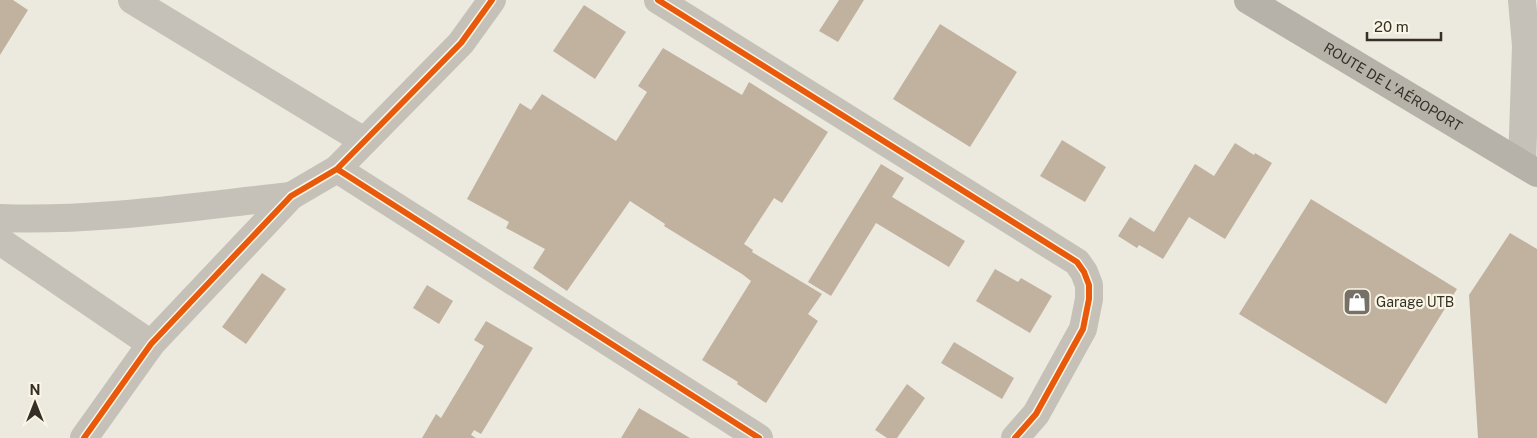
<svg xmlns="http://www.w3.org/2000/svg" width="1537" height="438" font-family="'Public Sans',sans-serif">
<rect width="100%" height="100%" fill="#eceadf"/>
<path fill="#c1b2a0" d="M 0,0 L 13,0 L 28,10 L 0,55 Z
M 839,0 L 864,0 L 838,42 L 819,31 Z
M 584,5 L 626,32 L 595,79 L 553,51 Z
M 940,24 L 1017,72 L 970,147 L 893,99 Z
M 663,48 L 742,95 L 749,82 L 828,132 L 782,203 L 774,198 L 744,244 L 753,250 L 752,252 L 822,294 L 808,314 L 818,321 L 766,403 L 737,384 L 738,382 L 702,360 L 751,281 L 742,274 L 664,226 L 665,224 L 630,201 L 567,291 L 533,268 L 545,249 L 506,228 L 509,222 L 467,199 L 520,103 L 531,110 L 542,94 L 616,141 L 647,92 L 638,86 Z
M 1062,140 L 1106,167 L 1085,202 L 1040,176 Z
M 1235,143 L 1254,155 L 1255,153 L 1272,163 L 1225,239 L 1189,217 L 1163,259 L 1139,245 L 1137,248 L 1118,236 L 1130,217 L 1154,232 L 1195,164 L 1214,176 Z
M 881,164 L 904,178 L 892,197 L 965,241 L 949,267 L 876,223 L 831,296 L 808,282 Z
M 1311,199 L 1457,289 L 1386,404 L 1239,314 Z
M 1510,233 L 1537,249 L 1537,438 L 1478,438 L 1469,295 Z
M 995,269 L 1018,282 L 1021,278 L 1052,296 L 1030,333 L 976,301 Z
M 262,273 L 286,289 L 246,344 L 222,327 Z
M 427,285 L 453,301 L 439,324 L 413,308 Z
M 486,321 L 533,348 L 481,434 L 474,430 L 471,435 L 476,438 L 422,438 L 436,414 L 441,418 L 484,346 L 474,340 Z
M 954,342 L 1014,378 L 1002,399 L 941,363 Z
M 907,384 L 925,398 L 897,438 L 887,438 L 875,430 Z
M 639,408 L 690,438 L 621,438 Z"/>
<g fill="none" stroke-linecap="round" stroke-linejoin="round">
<path stroke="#c6c1b8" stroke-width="28" d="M 132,0 L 364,141
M 658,0 L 1077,262 L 1084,272 L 1089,285 L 1089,299 L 1083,329 L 1036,414 L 1015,438
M 1522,0 L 1526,46 L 1522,164
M 337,169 L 759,438
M 0,218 C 96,222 196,206 291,196
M 0,241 L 151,344"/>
<path stroke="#c6c1b8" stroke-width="28" d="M 84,438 L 151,344 L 291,196 L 337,169 L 461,43 L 492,0"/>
<path stroke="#b6b2a9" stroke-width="28" id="s1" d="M 1248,0 L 1537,173"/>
<defs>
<path id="cycleway" d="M 658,0 L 1077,262 L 1084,272 L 1089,285 L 1089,299 L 1083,329 L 1036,414 L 1015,438
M 337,169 L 759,438
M 84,438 L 151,344 L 291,196 L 337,169 L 461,43 L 492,0"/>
</defs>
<use href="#cycleway" stroke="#faf6e5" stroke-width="9"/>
<use href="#cycleway" stroke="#e8590c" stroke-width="6"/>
</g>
<defs>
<symbol id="shop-square" viewBox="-11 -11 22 22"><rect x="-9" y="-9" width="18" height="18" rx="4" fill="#767067" stroke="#faf6e5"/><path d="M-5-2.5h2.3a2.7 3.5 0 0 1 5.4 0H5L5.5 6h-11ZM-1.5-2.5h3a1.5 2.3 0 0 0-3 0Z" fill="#fff"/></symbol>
</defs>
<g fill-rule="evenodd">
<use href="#shop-square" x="1341" y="286" width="32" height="32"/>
</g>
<g text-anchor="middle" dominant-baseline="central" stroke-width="4.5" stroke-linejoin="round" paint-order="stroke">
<g font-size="14" fill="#362f26" stroke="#faf6e5">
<text stroke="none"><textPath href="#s1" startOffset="169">ROUTE DE L'AÉROPORT</textPath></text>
</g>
<g font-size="14" fill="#362f26" stroke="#faf6e5" text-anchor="start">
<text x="1376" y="302">Garage UTB</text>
</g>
</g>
<g transform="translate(35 403)" stroke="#faf6e5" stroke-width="4" paint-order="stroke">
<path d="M0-4L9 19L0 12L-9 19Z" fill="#362f26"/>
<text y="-8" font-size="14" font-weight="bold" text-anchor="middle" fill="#362f26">N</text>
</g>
<path d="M1367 32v8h74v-8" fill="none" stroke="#362f26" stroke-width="2.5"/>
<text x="1374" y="32" font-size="15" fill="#362f26" stroke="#faf6e5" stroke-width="4" paint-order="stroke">20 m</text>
</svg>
